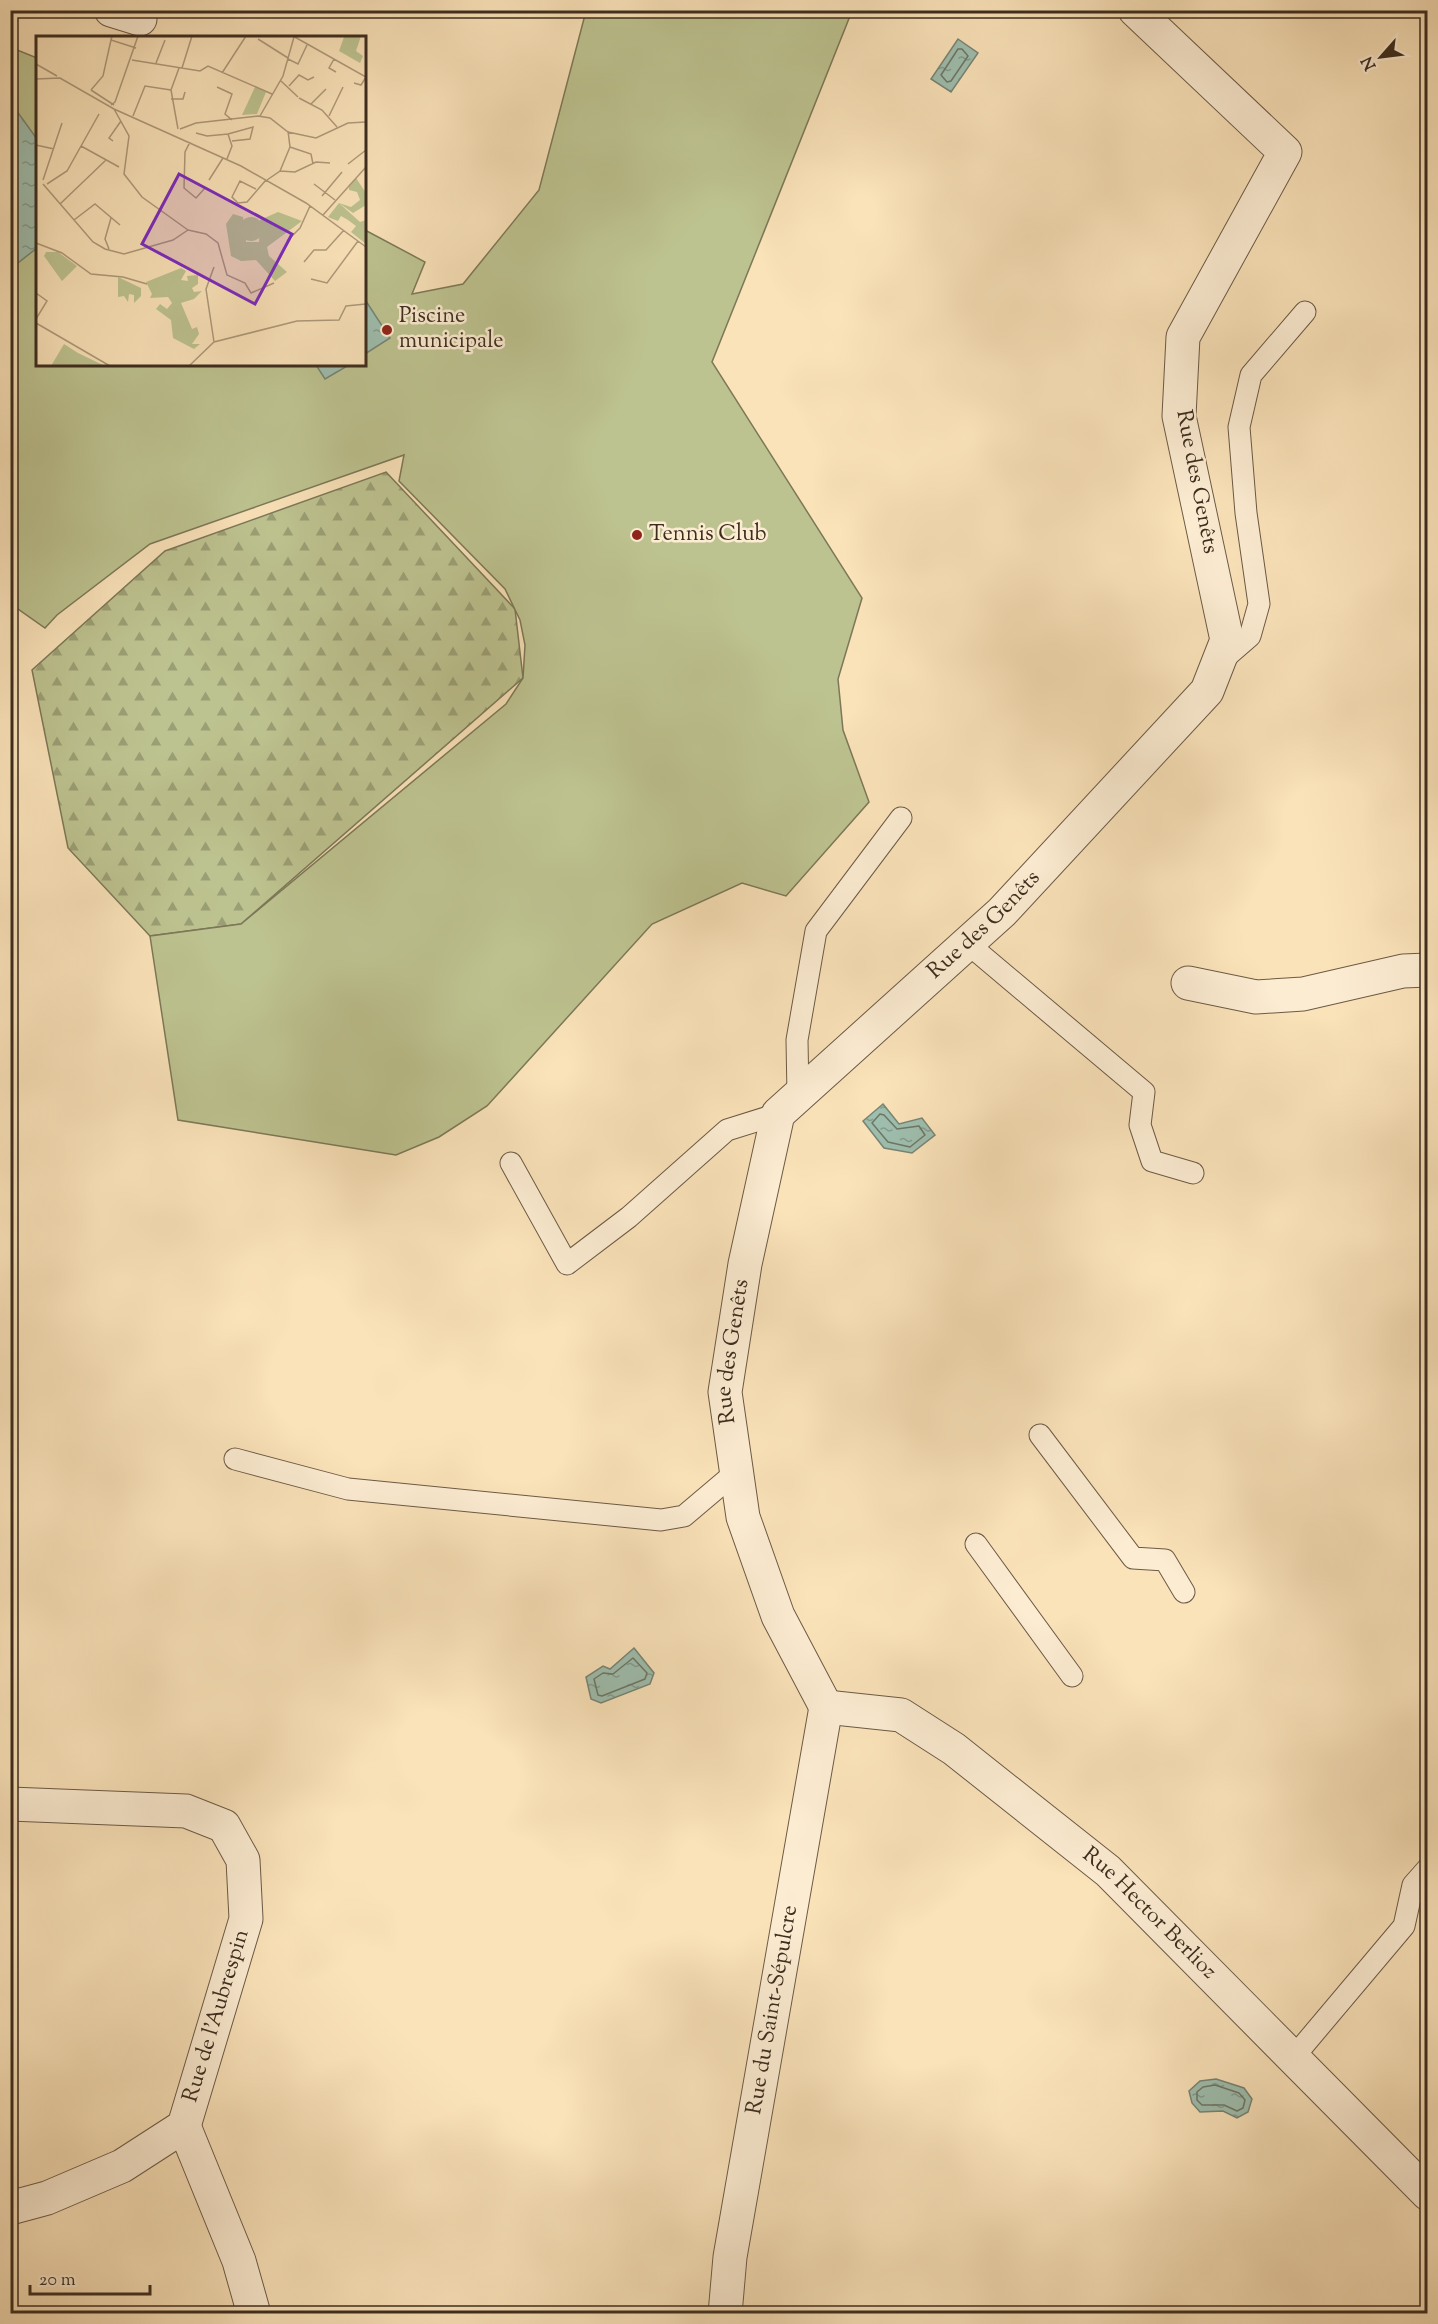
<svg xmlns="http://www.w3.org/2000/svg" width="1438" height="2324" font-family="'Sorts Mill Goudy',serif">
<defs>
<pattern id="forest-firs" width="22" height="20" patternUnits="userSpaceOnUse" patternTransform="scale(1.5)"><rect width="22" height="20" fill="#bdc390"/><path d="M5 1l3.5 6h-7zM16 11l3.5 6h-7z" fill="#9b9f75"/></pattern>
<pattern id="water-ripples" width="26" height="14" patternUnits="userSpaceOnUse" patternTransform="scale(1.5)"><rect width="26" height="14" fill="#9ebeae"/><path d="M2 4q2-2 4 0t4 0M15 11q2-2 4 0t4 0" fill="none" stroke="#829b8d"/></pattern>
</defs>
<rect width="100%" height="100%" fill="#fae2b9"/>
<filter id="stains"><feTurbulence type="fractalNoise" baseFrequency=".00333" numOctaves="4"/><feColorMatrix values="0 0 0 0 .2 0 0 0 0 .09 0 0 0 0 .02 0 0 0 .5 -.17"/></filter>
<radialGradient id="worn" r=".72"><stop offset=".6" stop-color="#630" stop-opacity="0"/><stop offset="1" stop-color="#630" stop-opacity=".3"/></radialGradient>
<path fill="url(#forest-firs)" stroke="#7c7858" stroke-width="1.5" d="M 386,472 L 515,609 L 523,678 L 241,924 L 150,936 L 68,848 L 32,670 L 165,551 Z"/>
<path fill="#bdc390" stroke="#7c7858" stroke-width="1.5" d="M 586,11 L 852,11 L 712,362 L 862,598 L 838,679 L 843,730 L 869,802 L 786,896 L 742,883 L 652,924 L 487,1106 L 439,1137 L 396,1155 L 178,1120 L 150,936 L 241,924 L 506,704 L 523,678 L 525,645 L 520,620 L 505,589 L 399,481 L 404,455 L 150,544 L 57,615 L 45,628 L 11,604 L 10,47 L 37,58 L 38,364 L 364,364 L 365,230 L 425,262 L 412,294 L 463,284 L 539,190 Z"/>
<path fill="url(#water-ripples)" stroke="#778475" stroke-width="1.5" d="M 958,39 L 978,53 L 951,92 L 931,79 Z
M 11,103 L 37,139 L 37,248 L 14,266 L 10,262 Z
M 364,298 L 390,338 L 365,354 L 364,354 Z
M 316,365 L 349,365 L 325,379 Z
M 883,1104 L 899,1124 L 922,1118 L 935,1135 L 912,1153 L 884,1148 L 863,1121 Z
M 634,1648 L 654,1673 L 650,1684 L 601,1703 L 591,1699 L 586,1677 L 603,1666 L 610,1669 Z
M 1216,2079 L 1244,2088 L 1252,2099 L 1248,2112 L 1237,2118 L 1223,2111 L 1200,2112 L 1192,2103 L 1189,2091 L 1200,2081 Z"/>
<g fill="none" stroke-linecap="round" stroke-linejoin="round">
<path stroke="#6d7666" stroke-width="1.5" d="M 958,49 L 962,49 L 968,56 L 951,81 L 947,82 L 941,75 Z
M 880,1114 L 884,1115 L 897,1129 L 919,1126 L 925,1135 L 910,1147 L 888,1142 L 872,1123 Z
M 633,1658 L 647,1673 L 645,1679 L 602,1696 L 598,1695 L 594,1679 L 603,1673 L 613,1674 Z
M 1215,2085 L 1239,2093 L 1245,2100 L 1243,2108 L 1237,2111 L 1224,2105 L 1202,2105 L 1197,2100 L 1197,2092 L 1203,2087 Z"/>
<defs>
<path id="service" d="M 1220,662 L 1250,636 L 1259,604 L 1246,513 L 1239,427 L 1251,375 L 1305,312
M 967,943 L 1144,1092 L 1140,1125 L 1152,1161 L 1193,1173
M 798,1095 L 797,1040 L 816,931 L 901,818
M 511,1163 L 567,1264 L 629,1217 L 727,1130 L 778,1114
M 1040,1435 L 1133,1558 L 1165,1560 L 1184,1592
M 235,1459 L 348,1489 L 661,1520 L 684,1516 L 736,1472
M 976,1544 L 1072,1676
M 1292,2059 L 1404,1926 L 1413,1885 L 1428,1868"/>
<g id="minor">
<path d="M 111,10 L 140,19"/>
<path d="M 1188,983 L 1256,997 L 1303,994 L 1403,971 L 1428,970"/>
<path id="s1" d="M 826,1707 L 778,1616 L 743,1517 L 725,1392 L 745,1264 L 778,1114 L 1002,912 L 1207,691 L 1227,640 L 1179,416 L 1183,337 L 1285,152 L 1135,10"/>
<path id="s2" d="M 826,1707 L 901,1715 L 954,1749 L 1108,1871 L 1428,2194"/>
<path d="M 10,1804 L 186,1811 L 224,1826 L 243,1860 L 246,1919 L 184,2126 L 122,2166 L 47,2198 L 10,2208"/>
<path d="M 184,2126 L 239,2261 L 254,2314"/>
<path id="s3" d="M 725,2314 L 730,2257 L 826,1707"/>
</g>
</defs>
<use href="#service" stroke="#6c5a46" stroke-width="23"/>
<use href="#minor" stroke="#6c5a46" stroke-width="35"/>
<use href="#service" stroke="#fcecd2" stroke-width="21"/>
<use href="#minor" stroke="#fcecd2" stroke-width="33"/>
</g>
<g fill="#8f2418" stroke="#fcecd2" stroke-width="2">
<circle cx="387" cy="330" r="6"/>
<circle cx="637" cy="535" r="6"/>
</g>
<g text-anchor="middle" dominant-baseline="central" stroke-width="5" stroke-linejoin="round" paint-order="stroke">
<g font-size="22" fill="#3c2d1f" stroke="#fcecd2" text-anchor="start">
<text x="399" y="317">Piscine<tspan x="399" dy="25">municipale</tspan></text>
<text x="649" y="535">Tennis Club</text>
</g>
<g font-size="22" fill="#3c2d1f" stroke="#fcecd2">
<text transform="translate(1196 482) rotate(79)">Rue des Genêts</text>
<text stroke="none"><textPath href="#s1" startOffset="897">Rue des Genêts</textPath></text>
<text stroke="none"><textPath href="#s1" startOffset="375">Rue des Genêts</textPath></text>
<text stroke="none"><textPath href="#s2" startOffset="394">Rue Hector Berlioz</textPath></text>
<text stroke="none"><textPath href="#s3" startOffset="308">Rue du Saint-Sépulcre</textPath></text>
<text transform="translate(217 2016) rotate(-73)">Rue de l'Aubrespin</text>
</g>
</g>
<g transform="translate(36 36)">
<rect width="330" height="330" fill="#fae2b9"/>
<path d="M 303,167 L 324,186 L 330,184 L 330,208 L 315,196 L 320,190 L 312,184 L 305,180 L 302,185 L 292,181 ZM 28,308 L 42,317 L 69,330 L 15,330 Z" fill="#bdc390"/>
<path d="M 320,142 L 330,157 L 330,169 L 317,177 L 303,167 L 315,171 L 324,164 L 321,156 L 313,154 L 313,149 ZM203 193a12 12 0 1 1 24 0a12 12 0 1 1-24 0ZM 145,232 L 150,235 L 145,244 L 152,245 L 151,240 L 162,239 L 162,248 L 156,252 L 158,256 L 166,255 L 158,263 L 145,267 L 156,293 L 161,291 L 163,298 L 156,308 L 164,308 L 158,313 L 137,302 L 135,284 L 120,273 L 124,268 L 131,273 L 136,267 L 132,261 L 114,262 L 116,258 L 110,246 ZM 82,241 L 105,252 L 105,260 L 98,267 L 98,259 L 93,258 L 92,266 L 88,260 L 82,261 Z" fill="#bdc390"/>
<path d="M 314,0 L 325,0 L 320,15 L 327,20 L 324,27 L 303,15 L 308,1 ZM 219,51 L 230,56 L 221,78 L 206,79 ZM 10,216 L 22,216 L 41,230 L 26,245 L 8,220 Z" fill="#bdc390"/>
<path d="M 242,176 L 266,185 L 231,211 L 233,220 L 251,236 L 239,245 L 220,224 L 205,225 L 195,220 L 190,188 L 197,178 L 207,181 L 210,206 L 223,206 L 224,184 Z" fill="#bdc390"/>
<path fill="none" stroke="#ae9a7b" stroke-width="1.5" d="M 76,0 L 75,4 L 100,12M 257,0 L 330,41 L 325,49 L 318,47M 222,3 L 252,22M 252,23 L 262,28 L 271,9M 298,23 L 293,32 L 300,36M 96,24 L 164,35 L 172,30 L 236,58M 120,27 L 129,4M 0,28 L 21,40M 146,32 L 156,0M 186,37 L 210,0M 0,43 L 24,42 L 78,73 L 205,130 L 270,167 L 330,211M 245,45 L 262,61M 253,50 L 263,39 L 272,44 L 278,41M 181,51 L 196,58 L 189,78 L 196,84M 55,54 L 67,40 L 75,4M 55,54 L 78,69M 263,62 L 286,74 L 301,91M 135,63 L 147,63 L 149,56M 275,68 L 290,53M 75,69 L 79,66 L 102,0M 78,73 L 93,100 L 88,138 L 106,161 L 152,194M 97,80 L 109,50 L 135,54M 224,80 L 247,40 L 258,1M 293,80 L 307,51M 142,93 L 135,54 L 143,32M 144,93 L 160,87 L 222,80 L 234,82 L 252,96 L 280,102 L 312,87 L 330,86M 160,97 L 171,100 L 192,98 L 196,110 L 191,123M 192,98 L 217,91 L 214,103 L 196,105M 77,105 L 73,102 L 85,85M 154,106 L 149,116 L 148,152 L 160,162 L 169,152M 0,109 L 18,113M 45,110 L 83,131M 254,111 L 275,118 L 277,128M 312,128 L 330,114M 244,135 L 259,136 L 280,126 L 294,127M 7,144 L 26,87M 173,144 L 187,122M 231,144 L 244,135 L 254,111 L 252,95M 7,148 L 57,206 L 69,213 L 88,218 L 137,204 L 152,194M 11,148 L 31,135 L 63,78M 278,148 L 299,164M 220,153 L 204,145 L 196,161 L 202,167 L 211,166 L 230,144M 286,160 L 306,136M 24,168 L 70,124M 287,179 L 330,131M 38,184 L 59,168 L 84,189M 152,194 L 170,198 L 182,207 L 191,239 L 209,247 L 215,257 L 238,247M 251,205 L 264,192 L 274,170M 0,207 L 26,217 L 55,238 L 87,241 L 111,248M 73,213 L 69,203 L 75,182M 268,226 L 278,214 L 290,214 L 308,194M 275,243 L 291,247 L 322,205M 0,257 L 11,265 L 0,283M 0,287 L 74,330M 178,306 L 170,253 L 178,231M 153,330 L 178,306 L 261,285 L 303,284 L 310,270 L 330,268"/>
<path fill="#7b2cbf" fill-opacity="0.15" stroke="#7b2cbf" stroke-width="3" d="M 143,138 L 256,198 L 219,268 L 106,208 Z"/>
<rect width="330" height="330" fill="none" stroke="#3c2d1f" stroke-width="3"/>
</g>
<rect width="1438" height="2324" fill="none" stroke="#fae2b9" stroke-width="36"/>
<rect x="12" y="12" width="1414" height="2300" fill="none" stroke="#3c2d1f" stroke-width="3"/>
<rect x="18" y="18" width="1402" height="2288" fill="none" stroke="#3c2d1f" stroke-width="1.5"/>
<g transform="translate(1381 57) rotate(242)" stroke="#fcecd2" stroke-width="4.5" paint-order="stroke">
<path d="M0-4.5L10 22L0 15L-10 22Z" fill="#3c2d1f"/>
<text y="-9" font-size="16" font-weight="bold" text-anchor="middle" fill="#3c2d1f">N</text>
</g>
<path d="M30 2285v9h120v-9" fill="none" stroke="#3c2d1f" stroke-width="3"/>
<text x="39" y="2285" font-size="18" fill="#3c2d1f" stroke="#fcecd2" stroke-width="4.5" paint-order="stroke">20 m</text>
<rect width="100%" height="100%" filter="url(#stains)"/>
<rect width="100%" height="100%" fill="url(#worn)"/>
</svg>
